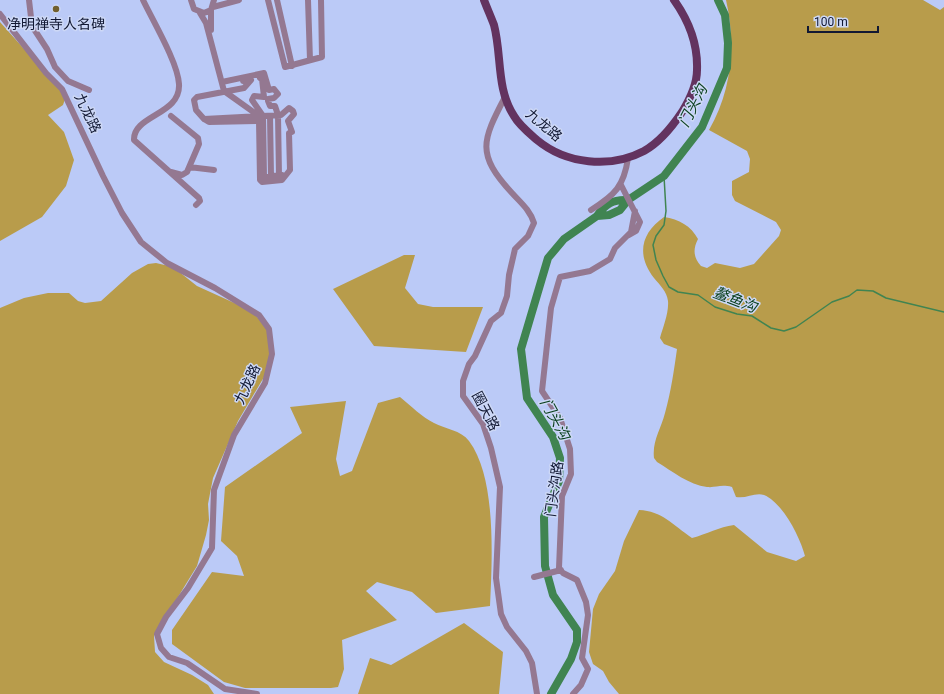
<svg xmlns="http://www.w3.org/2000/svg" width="944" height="694" font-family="Roboto,'Noto Sans SC',sans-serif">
<rect width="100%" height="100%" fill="#bbcaf7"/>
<path fill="#b89c4b" d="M 726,0 L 923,0 L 940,10 L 944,7 L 944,694 L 619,694 L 609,682 L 603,671 L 593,664 L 589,652 L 593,609 L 599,594 L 615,571 L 624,541 L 639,510 C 662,511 673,525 692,538 C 707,534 719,527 734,525 L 767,552 L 796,561 L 805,556 C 800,537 783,503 764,495 C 755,492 746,499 736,497 L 732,487 C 720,484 716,488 707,487 C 689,485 672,471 657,462 L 654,458 C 652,441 661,429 665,413 C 671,392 674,370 677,349 L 664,344 L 660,338 C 663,327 669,313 668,301 C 667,292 660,285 654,278 C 636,255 641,233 664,217 C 679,219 691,226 698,239 C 693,249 693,257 701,266 L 707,268 L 715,263 L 740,268 L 754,264 L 779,236 L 781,230 L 776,222 L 735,201 L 732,195 L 732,181 L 749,172 L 750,159 L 747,151 L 709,130 C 732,91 736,43 726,0 Z
M 0,22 L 66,96 L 63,105 L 48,115 L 64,132 L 74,160 L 66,186 L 42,217 L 0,241 Z
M 404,255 L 415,255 L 405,288 L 418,304 L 433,307 L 483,307 L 466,352 L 374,346 L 333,289 Z
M 156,263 L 173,267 L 197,286 L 252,311 L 272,334 L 267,372 L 238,421 L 213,478 L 208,504 L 209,520 L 206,535 L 197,566 L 154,636 L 155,652 L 164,662 L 192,675 L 208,685 L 214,694 L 0,694 L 0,308 L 24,298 L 48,293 L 69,293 L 78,301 L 85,303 L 101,301 L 132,273 L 148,264 Z
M 400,397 C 411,406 422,417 434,423 C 445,429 461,430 469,441 C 497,478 492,561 490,606 L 436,613 L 412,592 L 377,582 L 366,591 L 397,620 L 342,640 L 344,669 L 338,687 L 331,688 L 245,688 L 224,682 L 172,644 L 172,630 L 212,572 L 244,576 L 237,556 L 221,541 L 225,487 L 302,433 L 290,407 L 346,401 L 336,459 L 340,476 L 352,471 L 378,403 Z
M 464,623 L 503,652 L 499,694 L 358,694 L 370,658 L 391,665 Z"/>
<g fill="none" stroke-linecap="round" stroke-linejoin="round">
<path stroke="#408451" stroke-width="1.5" d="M 664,176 L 666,211 L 664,225 L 656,236 L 653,245 L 656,260 L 663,276 L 669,287 L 678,292 L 698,295 L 715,307 L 737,314 L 752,316 L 771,328 L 784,331 L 796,327 L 832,302 L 849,296 L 857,290 L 873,291 L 886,298 L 944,312"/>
<path stroke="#408451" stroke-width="8" d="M 597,216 C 605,204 613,199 628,200
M 551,694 L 571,659 L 577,642 L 577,630 L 553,595 L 545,566 L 544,517 L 559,481 L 560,458 L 553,437 L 527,398 L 521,349 L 548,258 L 564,239 L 597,216 L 609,215 L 620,210 L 628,200 L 664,176 L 702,127 L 727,68 L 728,43 L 725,15 L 718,0"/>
<path stroke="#947891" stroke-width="6" d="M 29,0 L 32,26 L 47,49 L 55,67 L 68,81 L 89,90
M 143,0 C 153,21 178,63 179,84 C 181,115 133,115 134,140 L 199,198 L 200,201 L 196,205
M 191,0 L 194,9 L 204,13 L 211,10 L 214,0
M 268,0 L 285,67 L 322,57 L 321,0
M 277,0 L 292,66
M 308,0 L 310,60
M 213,7 L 239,0
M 200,13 L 206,23 L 224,91 L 259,116 L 259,121 L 260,180 L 262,182 L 282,180 L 290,170 L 289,133 L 292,132 L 288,121 L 294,114 L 293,111 L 289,108 L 281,115 L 204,119 L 209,122 L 259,121
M 0,14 L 46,73 L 62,89 L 103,176 L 122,213 L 141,242 L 167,263 L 215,288 L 259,315 L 269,329 L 272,354 L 265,383 L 234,435 L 214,490 L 212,548 L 188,588 L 166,617 L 157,634 L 161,648 L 169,657 L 187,663 L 225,689 L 257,694
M 211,30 L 211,10
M 260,78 L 262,79 L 264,97 L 254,96 L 252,100 L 263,116 L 264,177 L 282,175
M 222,82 L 264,73 L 269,90 L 274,89 L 278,94 L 274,98 L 268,99 L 268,101 L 270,106 L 275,106 L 278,115 L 279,176
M 505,97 C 482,141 476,154 512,193 C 521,203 530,210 534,223 L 528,236 L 515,249 L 509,275 L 507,296 L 501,313 L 491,321 L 475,356 L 469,364 L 463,381 L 463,396 L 483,424 L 491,448 L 500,487 L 496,578 L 501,614 L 507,627 L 526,651 L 532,663 L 537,694
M 270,116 L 271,176
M 204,119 L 196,110 L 194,100 L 197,97 L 244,88 L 251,80 L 243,81
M 189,167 L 214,170
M 171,172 L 182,175 L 187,172 L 199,144 L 198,138 L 171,116
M 621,185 L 640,222 L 636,231 L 629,235
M 591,210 C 615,195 624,186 628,158
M 534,577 L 561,570
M 573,694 L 581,685 L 588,669 L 582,658 L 588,615 L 586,602 L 577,580 L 563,573 L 559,568 L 562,496 L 571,474 L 570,449 L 560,418 L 542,391 L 551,308 L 560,277 L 590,271 L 610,259 L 615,248 L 631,232 L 635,211"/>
<path stroke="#63335f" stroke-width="8" d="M 484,0 C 487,8 491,17 494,25 C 502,55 496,89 514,116 C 519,125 529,133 537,140 C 566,164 610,169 644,151 C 660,142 672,127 682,112 C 690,99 697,85 697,70 C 698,44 689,21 674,0"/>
</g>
<circle fill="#715f2d" stroke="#cdd8f6" stroke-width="1.5" cx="56" cy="9" r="4"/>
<g text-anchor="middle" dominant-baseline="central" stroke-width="3" stroke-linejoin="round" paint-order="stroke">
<g font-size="14" fill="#111833" stroke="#cdd8f6">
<text x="56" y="24">净明禅寺人名碑</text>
</g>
<g font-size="14" fill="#111833" stroke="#cdd8f6">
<text transform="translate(88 113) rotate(64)">九龙路</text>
<text transform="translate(544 125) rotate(40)">九龙路</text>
<text transform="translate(247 384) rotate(-65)">九龙路</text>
<text transform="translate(486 411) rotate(62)">圈天路</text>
<text transform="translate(554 489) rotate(-82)">门头沟路</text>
</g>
<g font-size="15" font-style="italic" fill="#093f1c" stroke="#cdd8f6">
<text transform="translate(693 106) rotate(-63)">门头沟</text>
<text transform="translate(735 300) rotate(21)">鳌鱼沟</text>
<text transform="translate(555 419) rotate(61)">门头沟</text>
</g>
</g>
<path d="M808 26v6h70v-6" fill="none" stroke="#111833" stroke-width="2"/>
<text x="814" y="26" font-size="12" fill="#111833" stroke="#cdd8f6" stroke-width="3" paint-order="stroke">100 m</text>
</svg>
